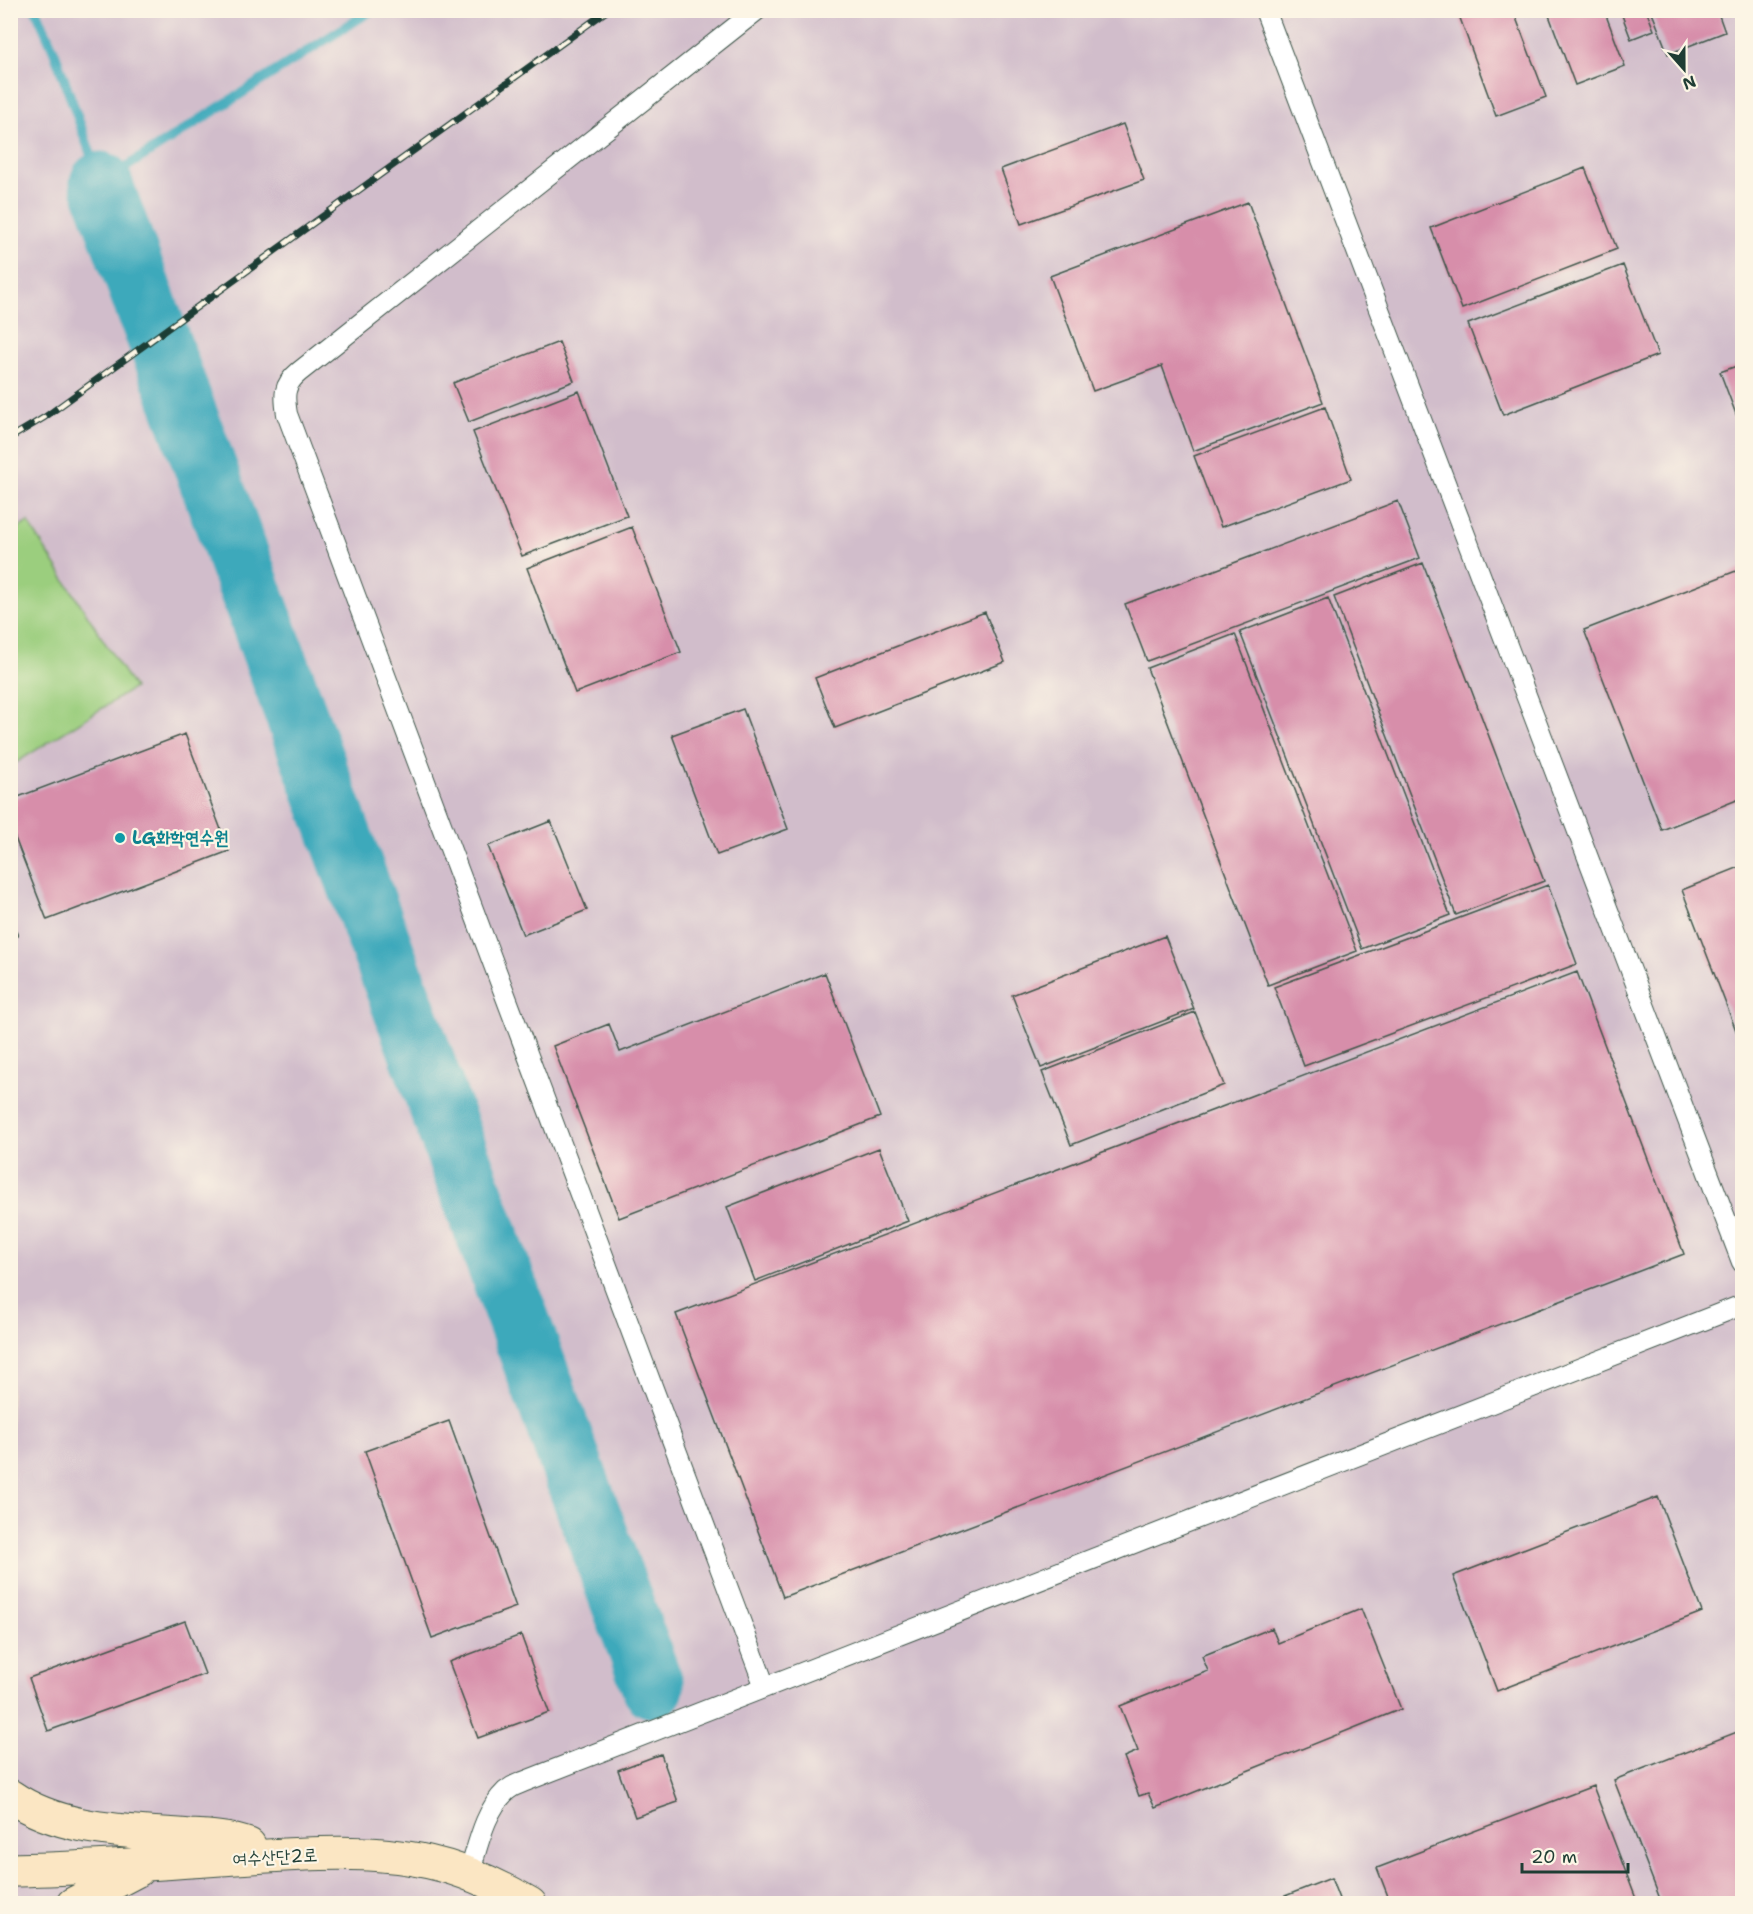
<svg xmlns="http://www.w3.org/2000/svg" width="1753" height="1914" font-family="'Shantell Sans','Poor Story',sans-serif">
<rect width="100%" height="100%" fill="#fcf5e5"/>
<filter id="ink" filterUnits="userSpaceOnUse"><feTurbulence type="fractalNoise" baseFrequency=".0167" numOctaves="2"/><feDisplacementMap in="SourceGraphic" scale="12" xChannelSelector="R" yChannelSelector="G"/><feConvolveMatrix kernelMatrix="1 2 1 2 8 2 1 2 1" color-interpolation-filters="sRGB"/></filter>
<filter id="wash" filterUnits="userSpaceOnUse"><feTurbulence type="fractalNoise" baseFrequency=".008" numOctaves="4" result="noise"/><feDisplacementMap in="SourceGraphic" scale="24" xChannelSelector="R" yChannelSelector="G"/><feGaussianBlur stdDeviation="1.35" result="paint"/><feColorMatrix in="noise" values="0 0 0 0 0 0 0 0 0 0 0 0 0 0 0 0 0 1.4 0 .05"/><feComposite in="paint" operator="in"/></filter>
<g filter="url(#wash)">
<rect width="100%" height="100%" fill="#f0dfbf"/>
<path fill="#d1bdcb" d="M 11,11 L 1742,11 L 1742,1903 L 11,1903 Z"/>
<path fill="#9bce7e" stroke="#5d8659" stroke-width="1.5" d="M 28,522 L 134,688 L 11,766 L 11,533 Z"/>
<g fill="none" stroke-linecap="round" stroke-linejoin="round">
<path stroke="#3ca9bb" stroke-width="10" d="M 36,10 L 54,51 L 101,183 L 372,10"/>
<path stroke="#3ca9bb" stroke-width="63" d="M 101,183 L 653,1687"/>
</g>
<g id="blocks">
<path fill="#d78eaa" d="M 1457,10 L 1513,10 L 1546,97 L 1496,116 Z
M 1547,10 L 1604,10 L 1625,66 L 1575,85 Z
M 1620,10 L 1646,10 L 1654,30 L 1631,39 Z
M 1651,10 L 1717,10 L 1725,32 L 1668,54 Z
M 1123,124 L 1144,180 L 1021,224 L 1001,169 Z
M 1585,168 L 1617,249 L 1462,309 L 1431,228 Z
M 1248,202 L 1323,402 L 1193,451 L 1162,366 L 1093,391 L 1050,276 Z
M 1623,265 L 1658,355 L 1503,415 L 1468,324 Z
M 559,342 L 574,381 L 469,422 L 453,383 Z
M 1742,364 L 1742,430 L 1720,372 Z
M 579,391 L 627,516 L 522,556 L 473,432 Z
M 1325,407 L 1351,479 L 1221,527 L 1194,456 Z
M 1398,501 L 1420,558 L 1147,661 L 1125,604 Z
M 632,527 L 681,652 L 575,693 L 527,568 Z
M 1423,563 L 1544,881 L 1456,915 L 1334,597 Z
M 1741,569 L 1742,573 L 1742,798 L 1662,830 L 1584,630 Z
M 1328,598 L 1450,915 L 1362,949 L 1240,632 Z
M 985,612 L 1005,662 L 835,728 L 815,678 Z
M 1235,634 L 1357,951 L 1268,985 L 1147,668 Z
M 743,709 L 788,829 L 717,855 L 672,735 Z
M 185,734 L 229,851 L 47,920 L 10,825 L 10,800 Z
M 551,821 L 587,910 L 523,935 L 488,846 Z
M 1742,866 L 1742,1046 L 1682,890 Z
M 1548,885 L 1577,964 L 1304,1066 L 1274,987 Z
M 10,917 L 18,936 L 10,938 Z
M 1165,936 L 1194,1009 L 1041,1068 L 1012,995 Z
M 1577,972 L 1684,1254 L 783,1597 L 676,1314 Z
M 825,973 L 880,1117 L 619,1218 L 553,1046 L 609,1024 L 620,1052 Z
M 1195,1012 L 1224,1085 L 1071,1145 L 1042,1072 Z
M 879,1148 L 908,1221 L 755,1281 L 727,1207 Z
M 449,1421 L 516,1607 L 432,1638 L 365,1451 Z
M 1658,1497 L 1702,1612 L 1497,1691 L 1453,1576 Z
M 1361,1609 L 1401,1709 L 1155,1808 L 1148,1793 L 1139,1796 L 1124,1757 L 1138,1751 L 1120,1706 L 1208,1671 L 1202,1656 L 1272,1628 L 1278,1643 Z
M 185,1621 L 205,1674 L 48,1731 L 29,1678 Z
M 521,1635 L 549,1712 L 478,1738 L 449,1662 Z
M 1742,1730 L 1742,1904 L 1662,1904 L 1614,1780 Z
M 661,1754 L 678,1802 L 635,1817 L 618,1770 Z
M 1593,1786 L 1638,1904 L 1391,1904 L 1377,1868 Z
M 1331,1878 L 1341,1904 L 1267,1904 L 1267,1903 Z"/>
</g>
</g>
<g filter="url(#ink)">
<use href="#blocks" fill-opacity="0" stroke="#3e5549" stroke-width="1.5"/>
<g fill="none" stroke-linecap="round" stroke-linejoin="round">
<defs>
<path id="lane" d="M 757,10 L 299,372 C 283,385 284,396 287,414 L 765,1687
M 1265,10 L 1742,1262
M 469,1874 C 478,1846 484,1812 506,1791 C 511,1787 517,1784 523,1782 L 1742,1305"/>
<path id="secondary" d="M 10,1796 C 62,1832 130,1831 190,1836 C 210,1837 230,1838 249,1845
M 10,1870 C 80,1869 150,1864 220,1859 C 288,1855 362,1847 429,1862 C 465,1870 498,1885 530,1904
M 73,1904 L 138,1870"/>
</defs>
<use href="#lane" stroke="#3e5549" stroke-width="22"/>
<use href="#secondary" stroke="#3e5549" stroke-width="35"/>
<use href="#lane" stroke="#fff" stroke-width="20"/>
<use href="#secondary" stroke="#fbe6c3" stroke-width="33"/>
<defs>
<path id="rail" d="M 10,438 L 45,417 L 608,10"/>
</defs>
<use href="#rail" stroke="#1f3d34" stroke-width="7"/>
<use href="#rail" stroke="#fcf5e5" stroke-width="4.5" stroke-dasharray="14" stroke-linecap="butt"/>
</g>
</g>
<circle fill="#0f9aa8" stroke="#fcf5e5" stroke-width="2" cx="120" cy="838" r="6"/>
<g text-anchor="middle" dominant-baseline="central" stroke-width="4.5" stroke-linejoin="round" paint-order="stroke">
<g font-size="18" font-weight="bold" fill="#0d838f" stroke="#fcf5e5" text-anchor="start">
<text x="132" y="838">LG화학연수원</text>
</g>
<g font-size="18" fill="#1f3d34" stroke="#fcf5e5">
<text transform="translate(275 1857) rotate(-3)">여수산단2로</text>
</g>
</g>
<rect width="1753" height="1914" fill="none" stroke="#fcf5e5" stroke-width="36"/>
<g transform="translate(1684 69) rotate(159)" stroke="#fcf5e5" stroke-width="4.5" paint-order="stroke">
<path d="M0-4.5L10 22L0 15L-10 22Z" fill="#1f3d34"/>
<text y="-9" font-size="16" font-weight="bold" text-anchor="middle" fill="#1f3d34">N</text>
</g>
<path d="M1522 1863v9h106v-9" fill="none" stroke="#1f3d34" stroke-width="3"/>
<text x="1531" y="1863" font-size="18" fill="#1f3d34" stroke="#fcf5e5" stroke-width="4.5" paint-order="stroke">20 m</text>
</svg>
